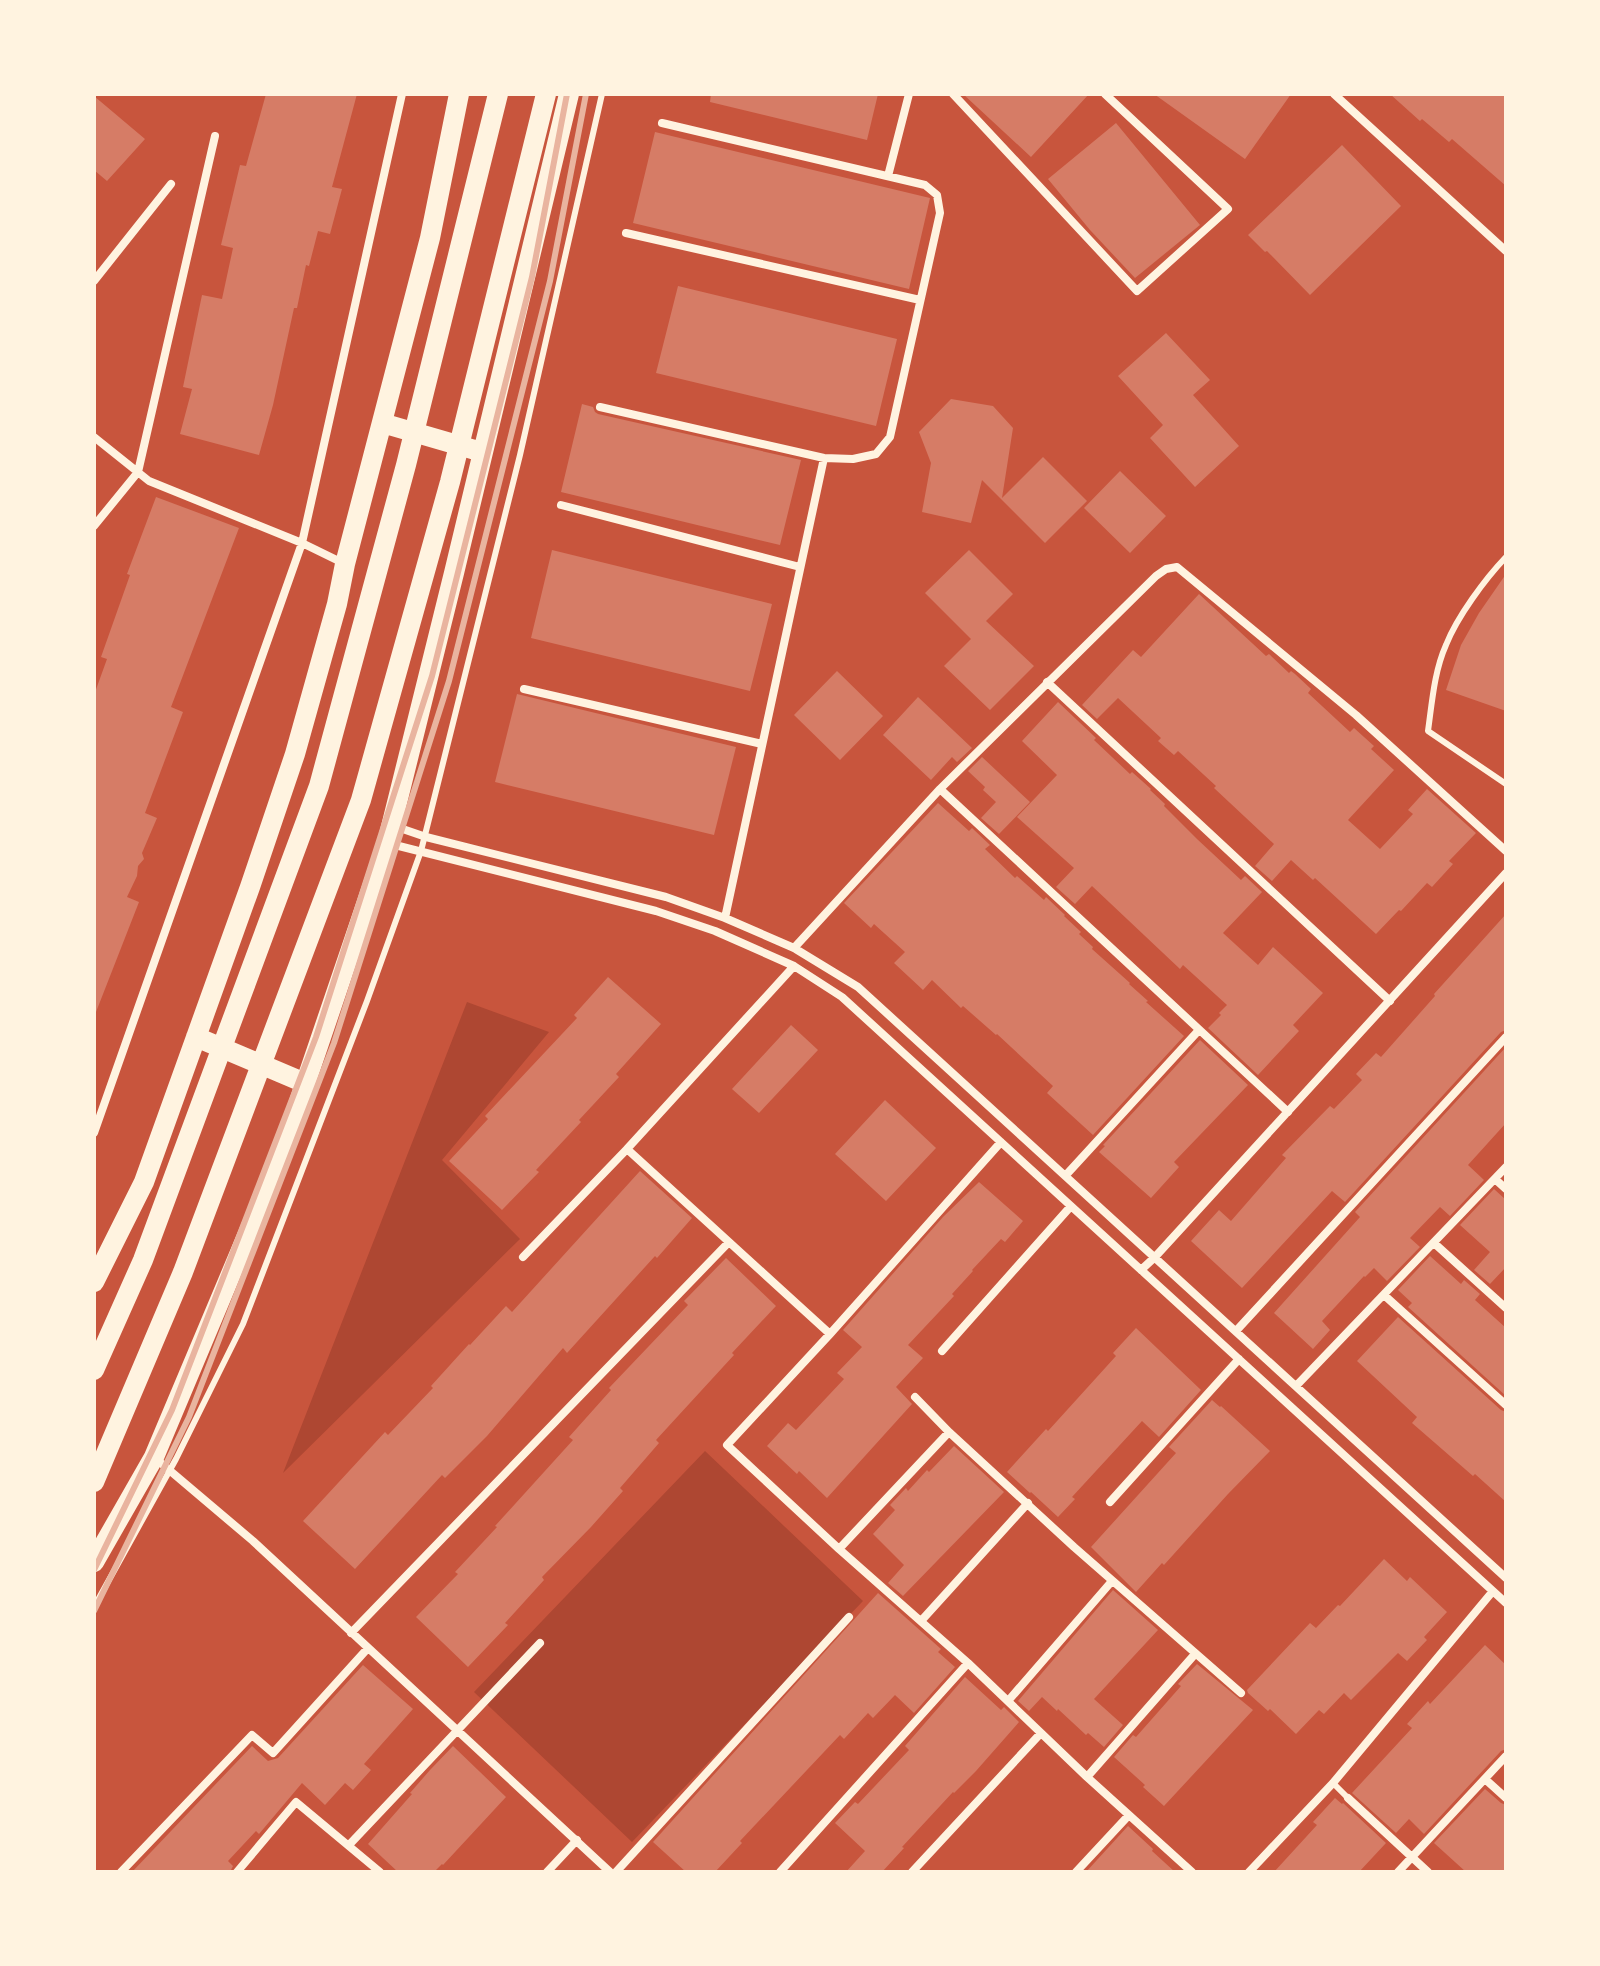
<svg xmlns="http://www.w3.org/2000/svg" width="1600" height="1966" font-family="Overpass,sans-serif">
<rect width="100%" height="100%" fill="#c8553d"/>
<path fill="#ae4732" d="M 467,1002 L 549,1032 L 442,1160 L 520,1239 L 283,1473 Z
M 705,1451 L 863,1601 L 632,1842 L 474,1692 Z"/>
<path fill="#d67c66" d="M 266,94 L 357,94 L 332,187 L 342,189 L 330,234 L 318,231 L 309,266 L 306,265 L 297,308 L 294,308 L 273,405 L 259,455 L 180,434 L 192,389 L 183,387 L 202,295 L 222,299 L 233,248 L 221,245 L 240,165 L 246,166 Z
M 711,94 L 878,94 L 867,140 L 710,102 Z
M 963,94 L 1089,94 L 1031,157 Z
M 1154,94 L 1291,94 L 1245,159 Z
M 1390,94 L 1506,94 L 1506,186 L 1452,139 L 1449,142 L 1422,119 L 1420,121 Z
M 94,96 L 145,139 L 107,181 L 94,170 Z
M 1116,123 L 1200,225 L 1135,278 L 1090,230 L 1048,179 Z
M 655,132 L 930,198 L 909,289 L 633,223 Z
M 1342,145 L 1401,206 L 1310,295 L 1267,251 L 1265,252 L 1248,235 Z
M 678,286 L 897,339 L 876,426 L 656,373 Z
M 1166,333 L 1210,380 L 1193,395 L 1239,446 L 1195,487 L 1150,438 L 1163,425 L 1118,376 Z
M 951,399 L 993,406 L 1013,428 L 1002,498 L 1043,457 L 1087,501 L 1045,543 L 982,480 L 971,523 L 922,512 L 931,463 L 919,432 Z
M 582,404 L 593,407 L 595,412 L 598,414 L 801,460 L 780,545 L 561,492 Z
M 1120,471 L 1166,516 L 1130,553 L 1084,508 Z
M 156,497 L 239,528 L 171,707 L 183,712 L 145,813 L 157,818 L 142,853 L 144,859 L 138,866 L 137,876 L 127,897 L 139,902 L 96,1012 L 94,1012 L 94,695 L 107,659 L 101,657 L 130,575 L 127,574 Z
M 552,550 L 772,604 L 750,691 L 531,638 Z
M 969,550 L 1013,594 L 986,621 L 1034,666 L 990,710 L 944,666 L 971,639 L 925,593 Z
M 1506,574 L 1506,711 L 1446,690 L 1461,645 L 1479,613 Z
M 1199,594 L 1266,656 L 1269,654 L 1289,673 L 1291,671 L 1295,674 L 1311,689 L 1308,693 L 1350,732 L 1354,728 L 1374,746 L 1371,749 L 1394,770 L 1348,820 L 1380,849 L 1413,814 L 1408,810 L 1427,789 L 1476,833 L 1449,861 L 1453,864 L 1432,887 L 1427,883 L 1401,911 L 1399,910 L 1376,934 L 1315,878 L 1313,880 L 1291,860 L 1272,881 L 1255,866 L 1274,844 L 1214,788 L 1216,786 L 1178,751 L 1174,755 L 1158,741 L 1161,738 L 1118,698 L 1097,719 L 1082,705 L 1133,650 L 1141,657 Z
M 837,671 L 883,716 L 840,760 L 794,715 Z
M 517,694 L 736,747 L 714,835 L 495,782 Z
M 918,697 L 972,748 L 957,762 L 952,757 L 931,780 L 883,735 Z
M 1058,702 L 1096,738 L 1094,740 L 1130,774 L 1132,772 L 1151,789 L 1150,790 L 1165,804 L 1164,806 L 1197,839 L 1241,880 L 1245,876 L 1262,892 L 1223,933 L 1258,965 L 1273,947 L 1323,993 L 1293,1025 L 1299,1031 L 1258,1075 L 1208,1028 L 1221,1015 L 1219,1013 L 1227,1005 L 1183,965 L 1180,969 L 1092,886 L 1075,904 L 1056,887 L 1074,868 L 1017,817 L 1057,775 L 1022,741 Z
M 982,757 L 1030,802 L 999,834 L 981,818 L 996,802 L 983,790 L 985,787 L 968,771 Z
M 938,803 L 969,831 L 972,828 L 990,845 L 985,849 L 1015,878 L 1017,876 L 1044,900 L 1046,897 L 1065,915 L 1064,916 L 1081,932 L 1079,934 L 1093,947 L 1092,949 L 1130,983 L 1129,984 L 1148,1001 L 1146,1002 L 1184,1036 L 1093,1135 L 1047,1093 L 1053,1086 L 997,1034 L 996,1035 L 963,1006 L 961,1008 L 932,980 L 923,990 L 894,963 L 905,952 L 874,924 L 871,928 L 844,903 Z
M 1506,914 L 1506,1030 L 1501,1032 L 1345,1202 L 1332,1191 L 1242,1288 L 1191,1241 L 1219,1210 L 1231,1221 L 1286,1158 L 1282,1155 L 1330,1106 L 1334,1109 L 1362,1080 L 1356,1074 L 1376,1053 L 1381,1057 L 1435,996 L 1434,994 Z
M 608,977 L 661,1024 L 616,1074 L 619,1077 L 579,1120 L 581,1122 L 536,1170 L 539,1172 L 502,1210 L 449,1161 L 488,1119 L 485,1116 L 577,1018 L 574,1015 Z
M 791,1025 L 818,1050 L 759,1113 L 732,1089 Z
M 1200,1040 L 1248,1085 L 1174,1162 L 1179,1167 L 1151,1198 L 1099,1152 L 1105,1146 L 1103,1145 Z
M 1506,1047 L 1506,1123 L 1468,1165 L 1484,1180 L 1450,1216 L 1440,1207 L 1410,1238 L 1420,1247 L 1387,1281 L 1374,1268 L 1365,1277 L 1364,1276 L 1322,1321 L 1330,1330 L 1313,1349 L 1274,1313 L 1360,1217 L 1355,1212 Z
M 885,1100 L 936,1148 L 886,1201 L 835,1154 Z
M 640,1171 L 692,1218 L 657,1258 L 655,1256 L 567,1353 L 563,1348 L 487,1436 L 445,1478 L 442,1475 L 355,1569 L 303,1521 L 385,1432 L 388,1435 L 433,1388 L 431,1386 L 469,1344 L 470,1345 L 506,1306 L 512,1312 Z
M 979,1182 L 1023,1221 L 1005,1242 L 1001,1239 L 972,1270 L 973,1271 L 952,1294 L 954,1296 L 908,1345 L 923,1358 L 896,1387 L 912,1404 L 827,1498 L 799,1471 L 797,1474 L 767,1446 L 788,1423 L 796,1430 L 844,1379 L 837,1373 L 862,1347 L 843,1330 L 943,1217 Z
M 1494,1189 L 1506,1200 L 1506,1267 L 1490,1284 L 1474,1270 L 1490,1252 L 1460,1225 Z
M 1430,1256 L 1461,1284 L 1464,1280 L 1480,1294 L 1475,1300 L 1506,1328 L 1506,1396 L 1408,1307 L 1412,1303 L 1398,1290 Z
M 726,1258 L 776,1306 L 732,1353 L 734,1355 L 656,1440 L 659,1443 L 620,1488 L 623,1491 L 591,1527 L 542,1577 L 544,1580 L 505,1623 L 508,1625 L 468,1667 L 416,1617 L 458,1574 L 455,1572 L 497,1527 L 495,1526 L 573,1440 L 569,1437 L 611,1390 L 609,1388 L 688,1305 L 684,1301 Z
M 1398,1317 L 1501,1410 L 1506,1412 L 1506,1502 L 1475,1474 L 1473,1476 L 1412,1423 L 1417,1417 L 1357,1361 Z
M 1136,1328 L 1201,1390 L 1159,1437 L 1142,1421 L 1072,1497 L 1075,1499 L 1058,1517 L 1031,1492 L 1030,1493 L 1007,1472 L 1046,1429 L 1048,1431 L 1116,1356 L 1113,1353 Z
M 1212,1400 L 1220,1407 L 1221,1406 L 1270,1451 L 1228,1494 L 1164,1565 L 1162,1563 L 1136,1592 L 1091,1547 L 1176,1453 L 1169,1447 Z
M 954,1446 L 1004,1492 L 903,1596 L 888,1583 L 904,1565 L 873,1534 L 895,1510 L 890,1505 L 906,1488 L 908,1491 L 927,1470 L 929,1472 Z
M 1384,1559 L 1407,1581 L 1410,1577 L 1447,1612 L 1424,1637 L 1427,1640 L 1407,1661 L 1398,1653 L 1351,1700 L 1344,1693 L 1324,1714 L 1319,1710 L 1296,1734 L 1270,1709 L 1268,1711 L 1248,1693 L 1247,1690 L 1310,1623 L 1316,1628 L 1338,1605 L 1340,1606 Z
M 1113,1590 L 1158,1630 L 1094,1699 L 1123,1725 L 1104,1747 L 1088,1733 L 1086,1735 L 1058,1709 L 1057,1711 L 1042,1697 L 1029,1711 L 1018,1701 Z
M 878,1593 L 941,1649 L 938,1652 L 955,1667 L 914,1713 L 895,1695 L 873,1718 L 868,1713 L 844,1739 L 840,1735 L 740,1841 L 742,1843 L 715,1872 L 686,1872 L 653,1842 Z
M 1485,1645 L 1506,1665 L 1506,1749 L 1501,1751 L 1424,1834 L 1409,1819 L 1396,1833 L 1352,1793 L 1412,1728 L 1407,1724 L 1428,1701 L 1430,1704 Z
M 1197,1664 L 1253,1710 L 1164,1806 L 1143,1787 L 1145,1785 L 1114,1757 L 1133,1735 L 1136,1737 L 1181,1686 L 1178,1684 Z
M 363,1665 L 413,1709 L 364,1764 L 371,1770 L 353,1790 L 345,1783 L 325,1805 L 302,1783 L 259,1834 L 256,1831 L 228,1861 L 233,1866 L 230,1872 L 132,1872 L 252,1746 L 268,1761 L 278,1758 Z
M 965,1677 L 1001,1710 L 1004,1707 L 1019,1722 L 976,1771 L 954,1793 L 953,1792 L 902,1847 L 904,1848 L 882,1872 L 846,1872 L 865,1851 L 835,1823 L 855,1802 L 858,1804 L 909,1750 L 905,1746 Z
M 453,1746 L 506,1797 L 443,1865 L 442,1864 L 434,1872 L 398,1872 L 368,1844 L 412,1794 L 410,1793 L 430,1770 Z
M 1485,1789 L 1501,1803 L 1506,1805 L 1506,1872 L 1466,1872 L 1434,1843 Z
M 1335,1798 L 1342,1804 L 1343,1803 L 1386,1843 L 1359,1872 L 1274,1872 L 1317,1825 L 1313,1822 Z
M 1128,1826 L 1153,1849 L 1152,1851 L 1175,1872 L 1086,1872 Z"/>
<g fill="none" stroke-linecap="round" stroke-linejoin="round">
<path stroke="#fff3e0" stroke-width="6" d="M 1506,557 C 1485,579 1457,617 1446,645 C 1434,672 1432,703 1428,731 L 1506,784
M 94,1607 L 176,1459 L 243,1324 L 367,1001 L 421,851 L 520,455 L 602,94
M 1333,1783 L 1348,1798"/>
<path stroke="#fff3e0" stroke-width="8" d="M 953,94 L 1137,291 L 1228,209 L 1105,94
M 1334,94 L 1506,251
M 888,176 L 909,94
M 626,233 L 920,300
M 94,281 L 171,184
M 600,407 L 824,458 L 853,459 L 876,454 L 890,437 L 940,213 L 937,195 L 925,185 L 662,123
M 94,437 L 149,481 L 302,543 L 345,564
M 561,505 L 800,567
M 94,526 L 138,472 L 215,136
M 1047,682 L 1390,1001
M 524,689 L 762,744
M 940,789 L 1288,1112
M 394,826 L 426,837 L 666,897 L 725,918 L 794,948 L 858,987 L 1506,1578
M 387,843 L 656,911 L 715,931 L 794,966 L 842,997 L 1506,1603
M 725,918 L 824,458
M 794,948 L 940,789 L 1156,576 L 1166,569 L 1177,567 L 1356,715 L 1506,851
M 94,1133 L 302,543 L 402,94
M 1001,1142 L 830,1334 L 727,1445 L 839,1549 L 968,1663 L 1087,1777 L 1192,1872
M 627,1149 L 830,1334
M 1066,1175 L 1199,1030
M 1495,1179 L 1506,1189
M 1434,1243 L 1506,1308
M 523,1257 L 627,1149 L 794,966
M 1141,1270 L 1155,1257 L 1506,873
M 1384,1295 L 1506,1405
M 1236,1331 L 1506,1037
M 942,1351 L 1071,1206
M 1296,1386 L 1506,1167
M 915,1397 L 949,1432 L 1074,1547 L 1241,1693
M 155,1458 L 253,1541 L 610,1872
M 1110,1502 L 1239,1359
M 839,1549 L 949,1432
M 921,1621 L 1028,1503
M 351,1633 L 729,1242
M 1008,1701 L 1112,1581
M 1087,1777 L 1195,1654
M 1485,1779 L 1506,1798
M 1348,1798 L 1428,1872
M 349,1845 L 540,1643
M 121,1872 L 252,1735 L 273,1753 L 368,1648
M 237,1872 L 296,1802 L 380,1872
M 547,1872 L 577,1840
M 616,1872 L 849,1617
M 780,1872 L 968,1663
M 912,1872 L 1041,1733
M 1076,1872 L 1129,1815
M 1249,1872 L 1333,1783 L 1493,1591
M 1398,1872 L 1506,1756"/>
<path stroke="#fff3e0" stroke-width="20" d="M 382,423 L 475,450
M 196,1037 L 305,1083
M 94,1282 L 144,1182 L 250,887 L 295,754 L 337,604 L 345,564 L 430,238 L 459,94
M 94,1562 L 154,1457 L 281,1155 L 387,843 L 454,573 L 569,94"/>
<path stroke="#fff3e0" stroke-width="20" d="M 94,1370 L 143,1260 L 319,786 L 406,465 L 498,94
M 94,1482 L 183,1272 L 361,800 L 450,482 L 546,94"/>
<path stroke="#e9b49f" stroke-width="6" d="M 94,1570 L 172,1410 L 316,1037 L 432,676 L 532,277 L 567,94
M 94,1611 L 189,1417 L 334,1043 L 449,681 L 550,281 L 586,94"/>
</g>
<rect width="1600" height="1966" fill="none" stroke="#fff3e0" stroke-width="192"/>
</svg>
